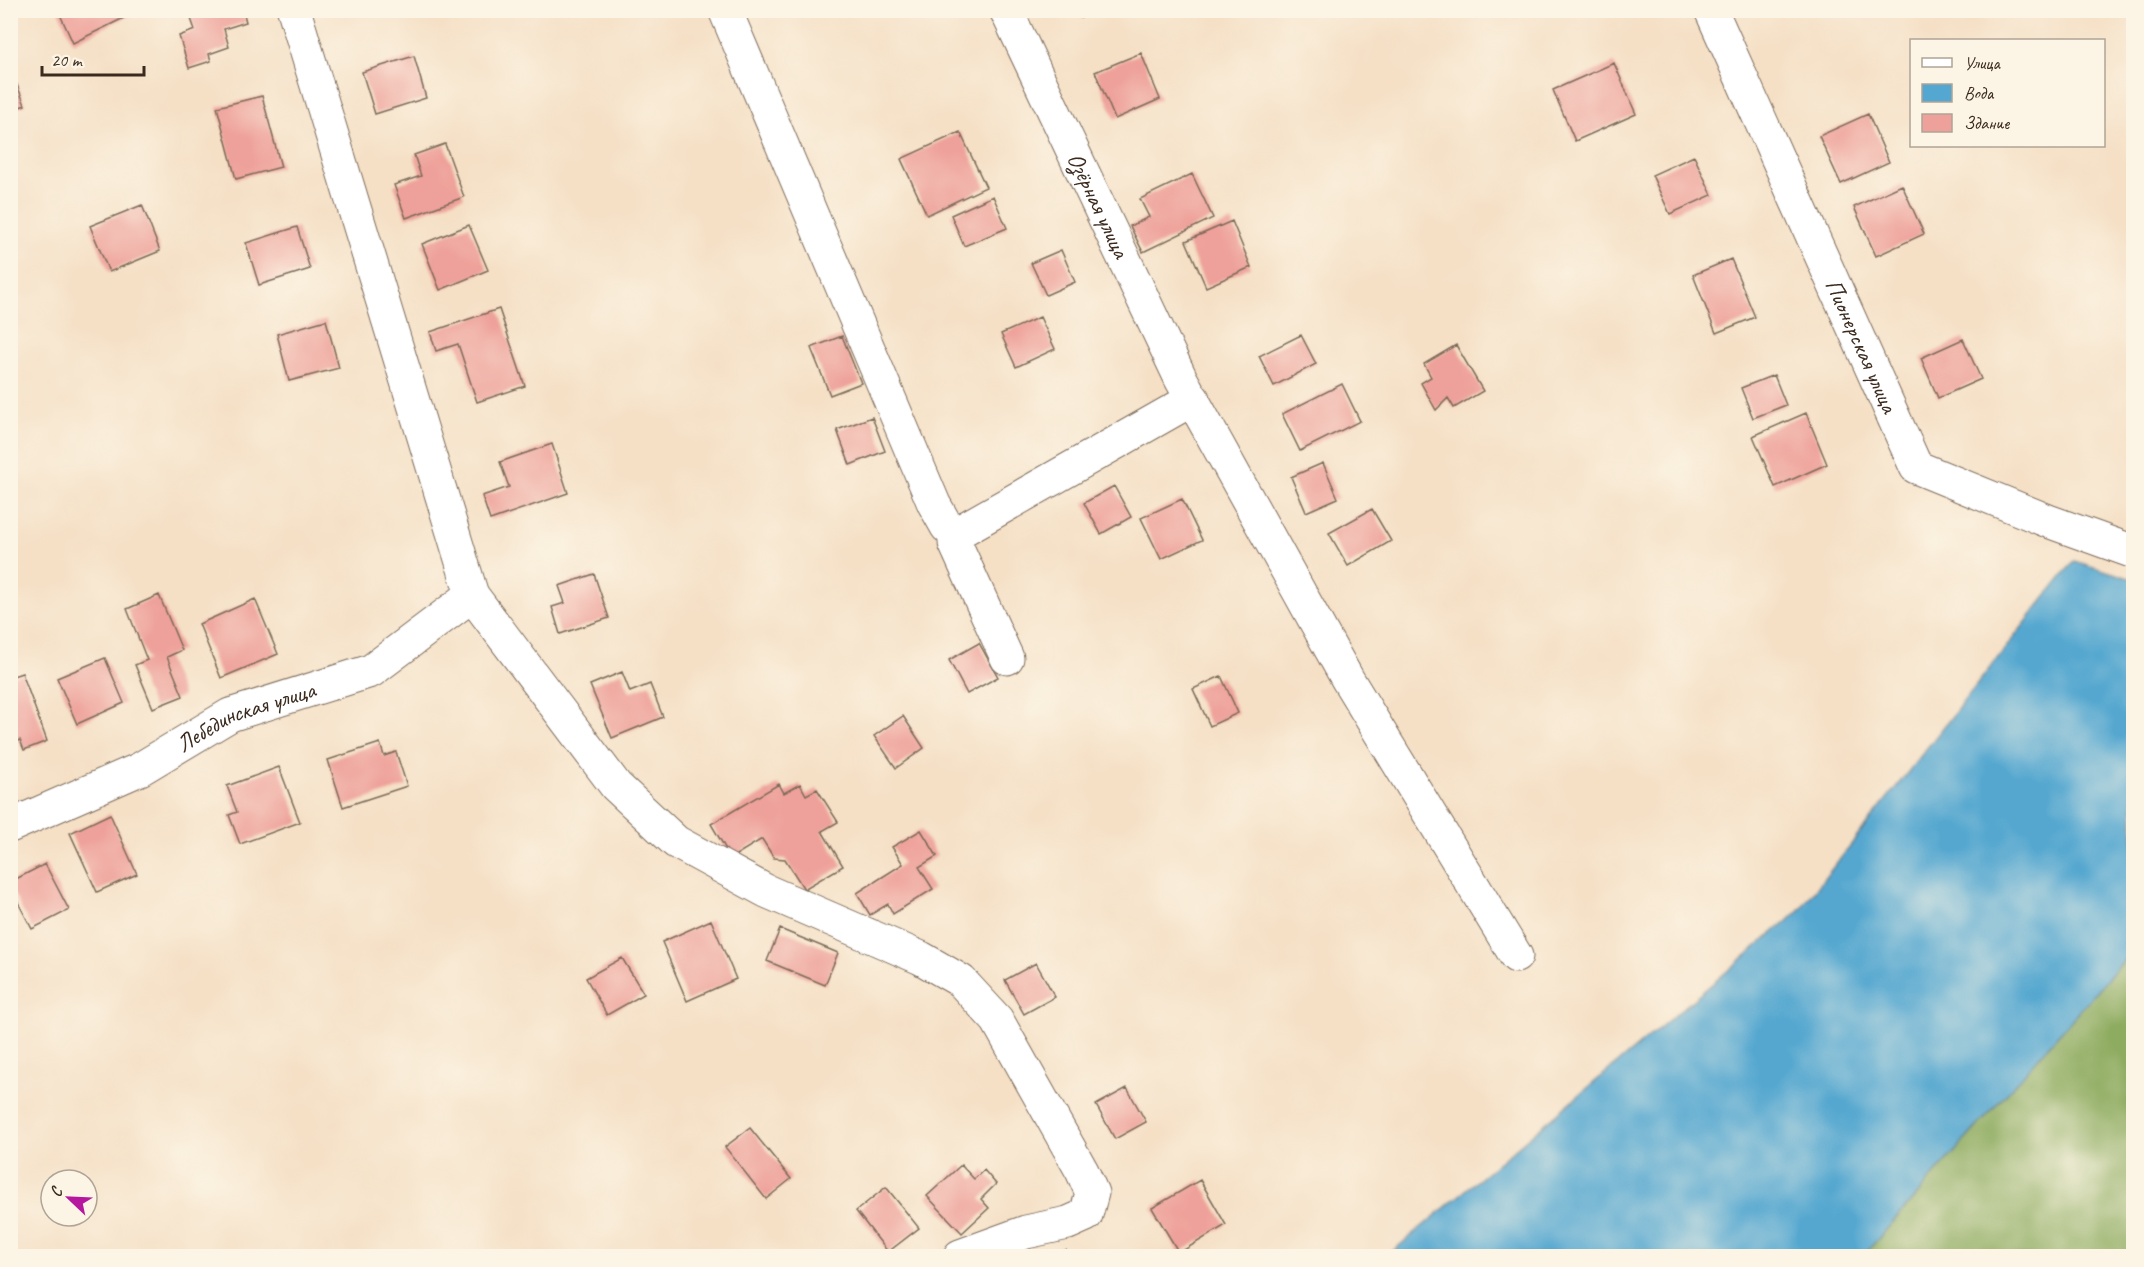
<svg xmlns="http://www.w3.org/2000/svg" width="2144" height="1267" font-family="Caveat,sans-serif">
<rect width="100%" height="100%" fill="#fcf5e5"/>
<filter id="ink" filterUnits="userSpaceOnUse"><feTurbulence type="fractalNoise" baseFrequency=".0167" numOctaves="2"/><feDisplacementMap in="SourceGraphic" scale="12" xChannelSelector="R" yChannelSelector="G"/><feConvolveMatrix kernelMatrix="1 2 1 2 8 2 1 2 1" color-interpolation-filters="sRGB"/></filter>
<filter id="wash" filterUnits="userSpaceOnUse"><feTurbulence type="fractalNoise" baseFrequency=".008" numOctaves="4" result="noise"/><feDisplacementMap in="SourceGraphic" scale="24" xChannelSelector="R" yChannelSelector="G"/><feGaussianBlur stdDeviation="1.35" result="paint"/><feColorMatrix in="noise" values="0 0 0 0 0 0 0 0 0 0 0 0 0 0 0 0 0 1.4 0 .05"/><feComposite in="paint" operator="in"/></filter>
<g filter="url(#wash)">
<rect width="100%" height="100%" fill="#f5e0c6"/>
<path fill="#8eac60" stroke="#646b3f" stroke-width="1.5" d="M 2133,950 L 2133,1256 L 1863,1256 Z"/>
<path fill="#54a7d0" stroke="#486877" stroke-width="1.5" d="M 2074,561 L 2133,579 L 2133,950 L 1863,1256 L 1387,1256 L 1798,912 Z"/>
<g id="blocks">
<path fill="#eea19a" d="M 58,10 L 140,10 L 73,43 Z
M 188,10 L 243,10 L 246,22 L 224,29 L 229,47 L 209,54 L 211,61 L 189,68 L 179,36 L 195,30 Z
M 1078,10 L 1098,10 L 1081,18 Z
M 1141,53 L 1160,99 L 1115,119 L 1095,72 Z
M 414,56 L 426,98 L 375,114 L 362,72 Z
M 1614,63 L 1636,114 L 1575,141 L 1553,90 Z
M 10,67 L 25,105 L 10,111 Z
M 262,96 L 281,167 L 236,179 L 217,107 Z
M 1868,114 L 1889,162 L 1841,184 L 1819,136 Z
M 960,132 L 986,187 L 927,215 L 901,159 Z
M 445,144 L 464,197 L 406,218 L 394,185 L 421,176 L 414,155 Z
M 1694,156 L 1712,195 L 1670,214 L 1652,175 Z
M 1192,174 L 1213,218 L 1143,252 L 1130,226 L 1149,217 L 1140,199 Z
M 1902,185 L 1924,234 L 1876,256 L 1854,207 Z
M 993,196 L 1007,228 L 964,246 L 951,215 Z
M 142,205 L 160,251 L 109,272 L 90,226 Z
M 1232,221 L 1251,267 L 1206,287 L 1186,241 Z
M 469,225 L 488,270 L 440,290 L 422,244 Z
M 297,227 L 310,269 L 259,285 L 246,243 Z
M 1061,250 L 1075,282 L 1046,295 L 1031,263 Z
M 1731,259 L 1755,317 L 1716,333 L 1693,275 Z
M 499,309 L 525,386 L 477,402 L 458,344 L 436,351 L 430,332 Z
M 1040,317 L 1055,349 L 1016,367 L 1001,334 Z
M 326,320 L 339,368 L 289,381 L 277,334 Z
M 1301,335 L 1316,364 L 1274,386 L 1259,356 Z
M 842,336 L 861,383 L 830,395 L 811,348 Z
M 1963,339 L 1981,379 L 1938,398 L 1921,358 Z
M 1456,345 L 1483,391 L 1454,408 L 1448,398 L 1436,410 L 1421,383 L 1431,377 L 1424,364 Z
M 1774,375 L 1786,405 L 1753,418 L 1741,388 Z
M 1342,384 L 1360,421 L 1300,451 L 1282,414 Z
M 1806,413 L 1827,464 L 1775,487 L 1753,436 Z
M 872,417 L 885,451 L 850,465 L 837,430 Z
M 552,444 L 568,493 L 490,520 L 482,496 L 509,487 L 500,462 Z
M 1323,463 L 1338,498 L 1306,512 L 1291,477 Z
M 1114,486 L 1131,517 L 1101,534 L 1084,503 Z
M 1182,499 L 1202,540 L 1161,559 L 1141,518 Z
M 1372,509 L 1391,541 L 1348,566 L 1329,533 Z
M 594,574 L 609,618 L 560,634 L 552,607 L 565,603 L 559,586 Z
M 159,595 L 182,650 L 167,657 L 183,696 L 153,708 L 135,665 L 147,660 L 127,609 Z
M 255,599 L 278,654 L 221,678 L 199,624 Z
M 979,643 L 998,677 L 967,694 L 949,660 Z
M 105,658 L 124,703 L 77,724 L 57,678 Z
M 622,672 L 630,692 L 650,684 L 663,717 L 612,738 L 590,685 Z
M 22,673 L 47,741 L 24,750 L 20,740 L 10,744 L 10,677 Z
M 1221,676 L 1238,713 L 1210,726 L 1193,689 Z
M 903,716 L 924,748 L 896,768 L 874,736 Z
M 380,743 L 384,756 L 396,752 L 407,786 L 343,807 L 328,760 Z
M 279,767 L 300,822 L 240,844 L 229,815 L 237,812 L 227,786 Z
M 779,784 L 784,793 L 800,784 L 806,795 L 817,789 L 838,822 L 822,831 L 843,866 L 804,889 L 785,859 L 774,858 L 762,839 L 731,858 L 711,824 Z
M 110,814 L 137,874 L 97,892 L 70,833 Z
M 921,830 L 937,856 L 919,867 L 933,889 L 893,914 L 888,904 L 870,915 L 857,893 L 903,864 L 892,847 Z
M 45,864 L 69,910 L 32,929 L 10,887 L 10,882 Z
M 711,920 L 736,979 L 687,1001 L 662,942 Z
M 780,929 L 838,953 L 825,985 L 767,961 Z
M 622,958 L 644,994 L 607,1015 L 586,978 Z
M 1036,963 L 1055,997 L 1024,1014 L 1005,980 Z
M 1127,1088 L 1146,1122 L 1115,1139 L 1096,1105 Z
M 750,1128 L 791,1179 L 766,1199 L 725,1147 Z
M 961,1165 L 974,1179 L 984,1170 L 996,1184 L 981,1199 L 989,1208 L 962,1233 L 927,1196 Z
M 1200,1180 L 1226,1225 L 1179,1253 L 1152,1208 Z
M 886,1187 L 919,1228 L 888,1252 L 856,1211 Z
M 1066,1250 L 1069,1256 L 1049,1256 Z"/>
</g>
</g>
<g filter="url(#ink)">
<use href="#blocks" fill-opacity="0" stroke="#7c6a59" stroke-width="1.5"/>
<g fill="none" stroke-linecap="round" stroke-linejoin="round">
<defs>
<g id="minor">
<path d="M 294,10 L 472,595 L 616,786 L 676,842 L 766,891 L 921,958 L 961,981 L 997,1020 L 1082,1171 L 1092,1193 L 1086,1215 L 1068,1223 L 1026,1232 L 960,1256"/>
<path d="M 725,10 L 934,504 L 947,527 L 957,533"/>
<path id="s1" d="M 1006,10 L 1181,379 L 1348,680 L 1516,956"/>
<path id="s2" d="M 1711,10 L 1916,467 L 2048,521 L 2134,552"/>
<path d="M 1007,658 L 955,543 L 957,533 L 1193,399"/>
<path id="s3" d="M 10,826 L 140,769 L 230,715 L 371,671 L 472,595"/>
</g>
</defs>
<use href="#minor" stroke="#7c6a59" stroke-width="35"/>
<use href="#minor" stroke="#fff" stroke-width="33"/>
</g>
</g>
<g text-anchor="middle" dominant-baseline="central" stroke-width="5" stroke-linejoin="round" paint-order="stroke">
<g font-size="24" fill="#3b2a1e" stroke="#fcf5e5">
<text stroke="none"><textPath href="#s1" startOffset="216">Озёрная улица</textPath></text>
<text stroke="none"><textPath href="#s2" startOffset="368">Пионерская улица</textPath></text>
<text stroke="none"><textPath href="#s3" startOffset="261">Лебединская улица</textPath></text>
</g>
</g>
<rect width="2144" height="1267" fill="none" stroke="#fcf5e5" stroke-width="36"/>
<rect x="1910" y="39" width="195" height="108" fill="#fcf5e5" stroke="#afa495" stroke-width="1.5"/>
<rect x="1922" y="58" width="30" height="9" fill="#ffffff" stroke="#afa495" stroke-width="1.5"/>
<text x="1964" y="69" font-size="18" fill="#3b2a1e">Улица</text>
<rect x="1922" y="84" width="30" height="18" fill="#54a7d0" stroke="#afa495" stroke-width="1.5"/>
<text x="1964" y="99" font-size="18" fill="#3b2a1e">Вода</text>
<rect x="1922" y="114" width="30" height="18" fill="#eea19a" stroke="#afa495" stroke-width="1.5"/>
<text x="1964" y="129" font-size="18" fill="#3b2a1e">Здание</text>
<g transform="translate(69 1198) rotate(293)"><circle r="28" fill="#fcf5e5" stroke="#afa495" stroke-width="1.5"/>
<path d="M0-4.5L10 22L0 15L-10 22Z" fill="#b5179e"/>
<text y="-9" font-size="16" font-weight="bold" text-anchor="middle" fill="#3b2a1e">С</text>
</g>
<path d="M42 66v9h102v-9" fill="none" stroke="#3b2a1e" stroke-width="3"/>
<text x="51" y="66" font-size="18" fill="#3b2a1e" stroke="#fcf5e5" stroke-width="4.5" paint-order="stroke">20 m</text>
</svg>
